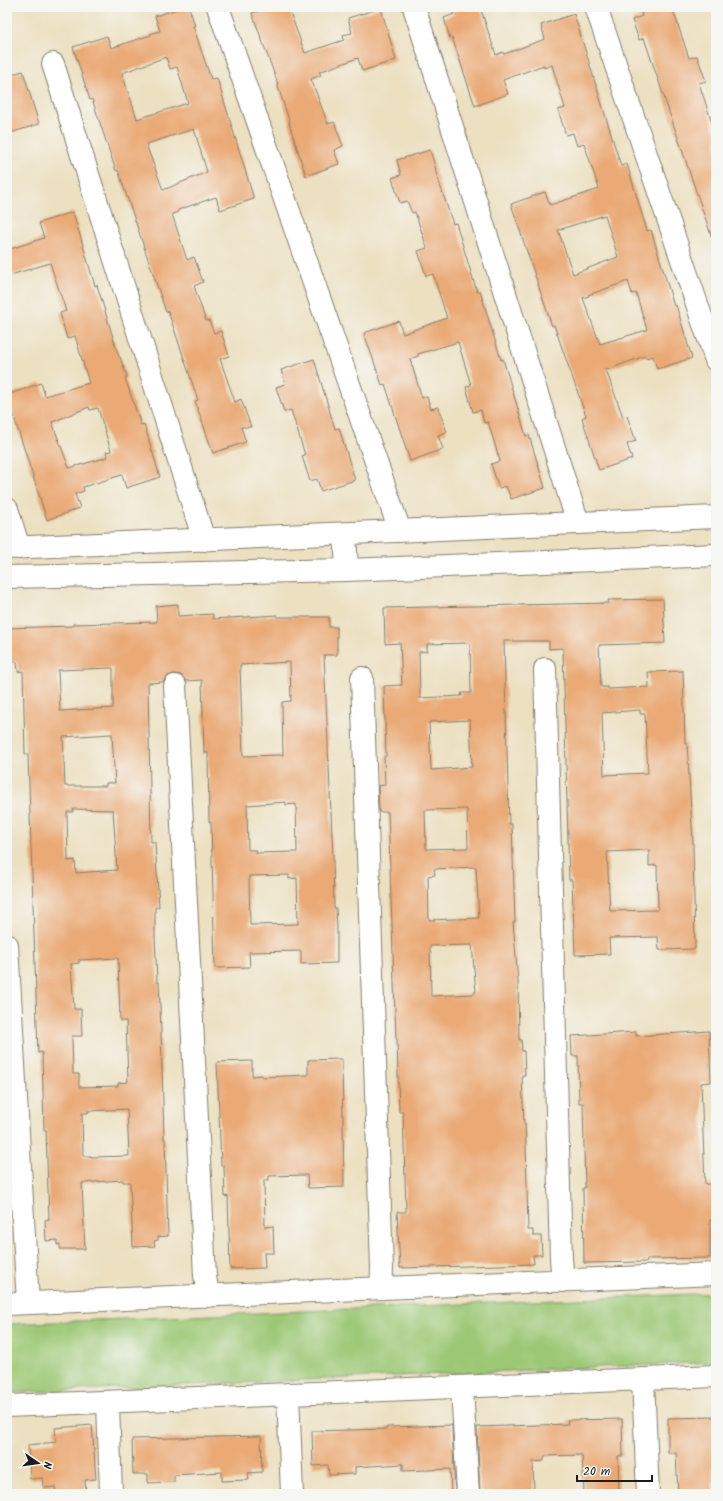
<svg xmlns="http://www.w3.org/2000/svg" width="723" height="1501" font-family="Kalam,sans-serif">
<rect width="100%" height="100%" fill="#f6f6f2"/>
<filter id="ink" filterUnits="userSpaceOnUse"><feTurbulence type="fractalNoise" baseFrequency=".025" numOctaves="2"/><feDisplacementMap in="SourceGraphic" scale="8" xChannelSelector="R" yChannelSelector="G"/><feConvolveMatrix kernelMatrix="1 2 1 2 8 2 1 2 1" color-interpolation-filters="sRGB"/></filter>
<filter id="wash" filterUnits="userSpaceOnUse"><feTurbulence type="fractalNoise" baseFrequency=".012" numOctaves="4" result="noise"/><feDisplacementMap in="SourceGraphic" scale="16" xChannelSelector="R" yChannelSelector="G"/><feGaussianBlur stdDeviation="0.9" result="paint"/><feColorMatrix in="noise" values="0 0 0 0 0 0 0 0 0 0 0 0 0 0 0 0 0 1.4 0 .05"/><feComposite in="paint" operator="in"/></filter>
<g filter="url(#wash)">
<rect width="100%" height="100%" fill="#ece0c1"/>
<path fill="#9cc875" stroke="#5c7248" d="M 716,1293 L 716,1362 L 7,1393 L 7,1324 Z"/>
<g id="blocks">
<path fill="#eaa974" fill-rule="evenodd" d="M 184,7 L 189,7 L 195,26 L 193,26 L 211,79 L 217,78 L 254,199 L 220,210 L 216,197 L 178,210 L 178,212 L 172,214 L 187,260 L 194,257 L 203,282 L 194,286 L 206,321 L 209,320 L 214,333 L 221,331 L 229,356 L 220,359 L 235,402 L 241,399 L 251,427 L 241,427 L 246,442 L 213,453 L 195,401 L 198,400 L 168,311 L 166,312 L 118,170 L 116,171 L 92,99 L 90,100 L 73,47 L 107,36 L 111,48 L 151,35 L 150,34 L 160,31 L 155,16 ZM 166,57 L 170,69 L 177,67 L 188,103 L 137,119 L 122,73 ZM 194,129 L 207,172 L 163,190 L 146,144 Z
M 269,7 L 288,7 L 305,53 L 344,40 L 343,35 L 352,33 L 348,18 L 381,8 L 396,60 L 362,71 L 358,58 L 319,72 L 321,75 L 311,79 L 328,124 L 334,122 L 343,146 L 334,150 L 339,164 L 306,176 L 289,123 L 290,123 L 277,84 L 278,84 L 252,13 Z
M 465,7 L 480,7 L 496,55 L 503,52 L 504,54 L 545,39 L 541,25 L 574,14 L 621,166 L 627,164 L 647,231 L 651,230 L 674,306 L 676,305 L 692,358 L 657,369 L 653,356 L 646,358 L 645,356 L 606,370 L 623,417 L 627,416 L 636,441 L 627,444 L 632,459 L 599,470 L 582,418 L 586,416 L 554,325 L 552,326 L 511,204 L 545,192 L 550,205 L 599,189 L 584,143 L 577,146 L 573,133 L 566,135 L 558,110 L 565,108 L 552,65 L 544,68 L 544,65 L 503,80 L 508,94 L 475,106 L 452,37 L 450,38 L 444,18 L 454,14 L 452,11 ZM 605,215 L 618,257 L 573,274 L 558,230 ZM 628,281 L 632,294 L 636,293 L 647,330 L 600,344 L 583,298 L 589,296 L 588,295 Z
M 643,7 L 672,7 L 689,58 L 697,56 L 706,81 L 699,83 L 716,135 L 716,238 L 712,238 L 644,38 L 639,40 L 632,20 L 642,16 L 641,13 L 644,11 Z
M 23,71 L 39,124 L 7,134 L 7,76 Z
M 430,150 L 436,170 L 435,170 L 453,224 L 456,223 L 477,292 L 480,291 L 501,360 L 503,359 L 526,436 L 529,435 L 545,488 L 511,499 L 506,486 L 499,488 L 491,464 L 500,461 L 488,422 L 484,423 L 481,410 L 473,412 L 466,387 L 471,385 L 458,342 L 418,354 L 418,356 L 410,359 L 422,398 L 427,397 L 431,409 L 438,407 L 447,432 L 438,435 L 443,449 L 410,461 L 385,384 L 382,385 L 364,333 L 399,321 L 403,334 L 447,318 L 433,274 L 426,276 L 418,251 L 427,248 L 415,212 L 412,213 L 407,201 L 400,203 L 392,178 L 401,175 L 397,160 Z
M 73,212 L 95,286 L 97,285 L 119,357 L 120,357 L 127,377 L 125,378 L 141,425 L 144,424 L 160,477 L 126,488 L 122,475 L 83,487 L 84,491 L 75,494 L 80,508 L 47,520 L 7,395 L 41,383 L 45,396 L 89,383 L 75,336 L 67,339 L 60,313 L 66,311 L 50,263 L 7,276 L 7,250 L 44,238 L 39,223 ZM 89,407 L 90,410 L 98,408 L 111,451 L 106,452 L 108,457 L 69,468 L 52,422 Z
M 314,359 L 335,429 L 339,428 L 355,480 L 321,491 L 317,479 L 310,481 L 302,456 L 305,455 L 291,410 L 284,412 L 276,387 L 285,384 L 281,370 Z
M 663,599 L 665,643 L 599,645 L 601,687 L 608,687 L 608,689 L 649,687 L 648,672 L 683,671 L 685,744 L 687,743 L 693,844 L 695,949 L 659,950 L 658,937 L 609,938 L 610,954 L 575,955 L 572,880 L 569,880 L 563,648 L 549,649 L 549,641 L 504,641 L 509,824 L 512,824 L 515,922 L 513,922 L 518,981 L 519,1040 L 521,1039 L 522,1051 L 524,1051 L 525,1075 L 522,1075 L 524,1124 L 525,1124 L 526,1145 L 528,1230 L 533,1230 L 533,1236 L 541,1236 L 542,1255 L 533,1255 L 534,1264 L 400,1268 L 397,1212 L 406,1212 L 403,1112 L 399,1112 L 397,1039 L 396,1039 L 388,812 L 379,812 L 378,786 L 385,785 L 384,757 L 386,756 L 384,686 L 402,685 L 400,643 L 385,644 L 384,608 L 609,603 L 608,600 ZM 470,643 L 471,693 L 461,693 L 462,696 L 420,698 L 419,652 L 427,651 L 427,644 ZM 640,710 L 640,714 L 645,714 L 648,773 L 604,775 L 602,713 ZM 470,720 L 472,767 L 431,770 L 429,722 ZM 467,809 L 468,848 L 426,849 L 425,810 ZM 649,850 L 649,866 L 657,865 L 658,910 L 610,911 L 607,852 ZM 476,867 L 479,918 L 429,920 L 428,876 L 435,875 L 434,869 ZM 472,945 L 476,992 L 474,992 L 474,994 L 431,996 L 430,946 Z
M 178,604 L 178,616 L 213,614 L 213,619 L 277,615 L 277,617 L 329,617 L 329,627 L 337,627 L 337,655 L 324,655 L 333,857 L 334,908 L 336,908 L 337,929 L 337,963 L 301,964 L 301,951 L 249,952 L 250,967 L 215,968 L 211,822 L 209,822 L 208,753 L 204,753 L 202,680 L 186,681 L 181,675 L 174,674 L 168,676 L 163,682 L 148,683 L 151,842 L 155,842 L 159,907 L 155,907 L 155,936 L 157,982 L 159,982 L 161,1030 L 164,1139 L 165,1139 L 168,1236 L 158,1237 L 158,1240 L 154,1241 L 155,1246 L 133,1247 L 130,1182 L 123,1182 L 123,1180 L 82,1183 L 85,1249 L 60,1249 L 60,1244 L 57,1245 L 57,1240 L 46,1241 L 45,1220 L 49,1219 L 46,1130 L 44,1130 L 42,1052 L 38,1053 L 28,754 L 25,754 L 23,671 L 18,672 L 17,662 L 7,662 L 7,628 L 73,626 L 73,624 L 157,622 L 156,606 ZM 290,662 L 291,701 L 282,702 L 283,755 L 243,756 L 240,665 ZM 113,668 L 113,708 L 60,711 L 58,670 ZM 112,734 L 115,783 L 106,783 L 106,786 L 65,786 L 63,737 ZM 286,802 L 286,805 L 296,804 L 297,852 L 256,853 L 256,850 L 248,850 L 247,805 ZM 73,809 L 113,810 L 117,870 L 76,873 L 75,860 L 68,861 L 67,812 L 73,812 ZM 289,875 L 289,879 L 297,878 L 298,924 L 250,925 L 249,876 ZM 118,958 L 120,1021 L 126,1021 L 128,1082 L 118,1083 L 118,1086 L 79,1087 L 79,1074 L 73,1074 L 72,1036 L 82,1036 L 81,1009 L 74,1009 L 71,964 L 79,963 L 79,960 ZM 127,1109 L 129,1156 L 91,1157 L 91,1156 L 83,1156 L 82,1113 L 88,1113 L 88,1111 Z
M 709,1031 L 711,1082 L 701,1083 L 705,1184 L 714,1184 L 715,1220 L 710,1220 L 710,1258 L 647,1259 L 647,1262 L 584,1263 L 583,1188 L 585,1188 L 583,1103 L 579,1103 L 578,1056 L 572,1056 L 571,1036 L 636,1032 L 636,1036 Z
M 342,1059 L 344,1187 L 308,1188 L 307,1175 L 269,1176 L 269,1180 L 264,1180 L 265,1227 L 273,1226 L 274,1253 L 264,1253 L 265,1268 L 230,1269 L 228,1196 L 225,1197 L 224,1166 L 221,1166 L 217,1062 L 252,1061 L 252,1076 L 262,1075 L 262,1077 L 308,1075 L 308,1060 Z
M 716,1417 L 716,1454 L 713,1454 L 713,1494 L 678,1494 L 676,1453 L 668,1453 L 668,1418 Z
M 622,1419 L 623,1456 L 618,1456 L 619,1494 L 584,1494 L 582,1455 L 544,1456 L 544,1461 L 533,1462 L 534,1494 L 480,1494 L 477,1427 L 568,1424 L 567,1420 Z
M 92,1425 L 96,1479 L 85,1480 L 86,1494 L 56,1494 L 55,1487 L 44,1488 L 43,1478 L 30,1479 L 28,1445 L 56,1442 L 55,1428 Z
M 452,1425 L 455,1494 L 451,1494 L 450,1469 L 403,1471 L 403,1464 L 355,1467 L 355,1474 L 329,1475 L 328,1465 L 313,1466 L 312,1431 L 387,1429 L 387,1427 Z
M 261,1436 L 262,1472 L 248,1473 L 249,1480 L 222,1481 L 222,1472 L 174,1475 L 174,1482 L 148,1483 L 148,1474 L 133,1474 L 132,1439 Z"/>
</g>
</g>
<g filter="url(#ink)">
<use href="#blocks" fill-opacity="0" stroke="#847e6e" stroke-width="1"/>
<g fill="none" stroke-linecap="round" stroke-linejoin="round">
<defs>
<path id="minor" d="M 218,7 L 400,531
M 414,7 L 578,523
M 596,7 L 716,360
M 53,64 L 204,540
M 7,509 L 19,548
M 345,533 L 347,570
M 7,548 L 716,517
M 7,577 L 347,570 L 716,555
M 545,669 L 561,1259 L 563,1281
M 362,678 L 382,1268 L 381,1288
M 175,686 L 205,1276 L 208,1296
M 7,945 L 28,1303
M 7,1304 L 716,1274
M 643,1379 L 648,1494
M 462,1387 L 468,1494
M 288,1394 L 292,1494
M 108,1402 L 111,1494
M 7,1406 L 716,1376"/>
</defs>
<use href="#minor" stroke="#847e6e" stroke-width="24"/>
<use href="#minor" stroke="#fff" stroke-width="22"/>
</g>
</g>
<rect width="723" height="1501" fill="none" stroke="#f6f6f2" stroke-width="24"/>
<g transform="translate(38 1463) rotate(103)" stroke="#f6f6f2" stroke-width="3" paint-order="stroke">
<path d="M0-3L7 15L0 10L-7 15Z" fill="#1c1c1c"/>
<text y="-6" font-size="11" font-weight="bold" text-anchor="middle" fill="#1c1c1c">N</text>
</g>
<path d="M577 1475v6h75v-6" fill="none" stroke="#1c1c1c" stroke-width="2"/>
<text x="583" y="1475" font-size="12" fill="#1c1c1c" stroke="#f6f6f2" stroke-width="3" paint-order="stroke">20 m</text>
</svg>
